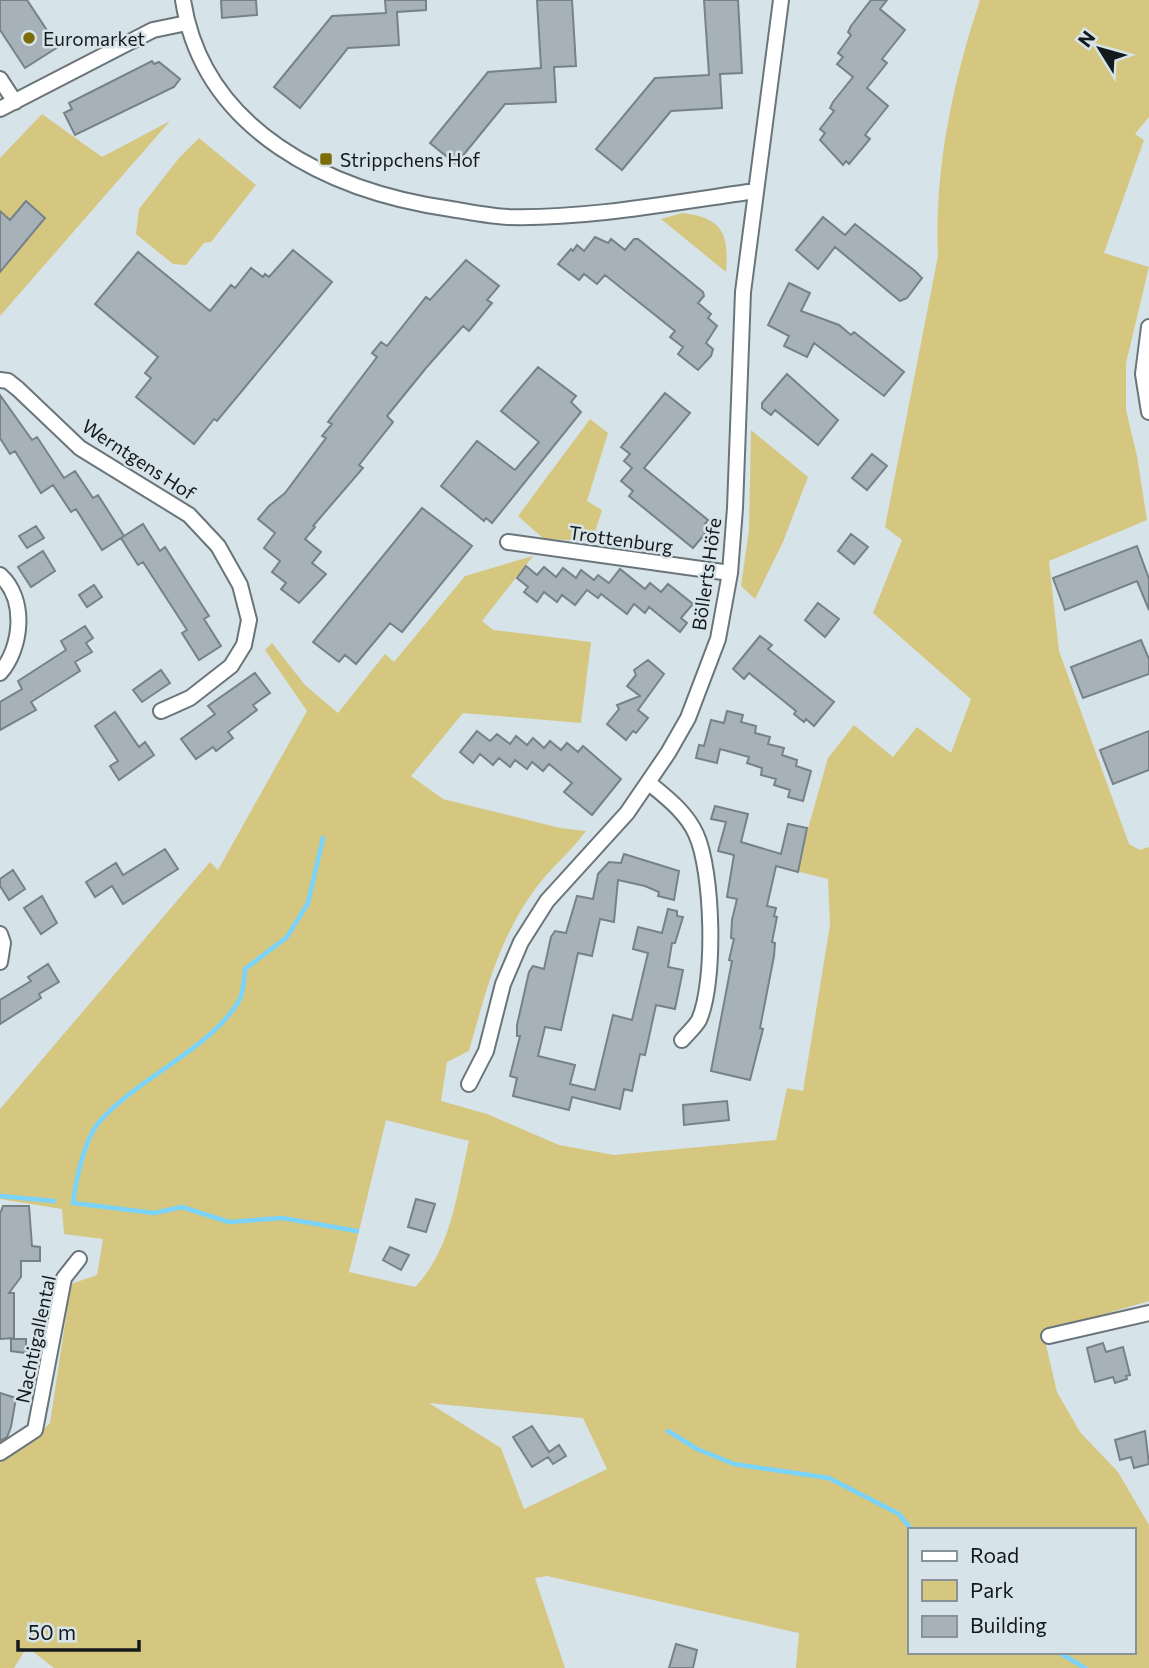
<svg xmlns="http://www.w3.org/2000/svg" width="1149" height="1668" font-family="Commissioner,sans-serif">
<rect width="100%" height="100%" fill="#d6e3e9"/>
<path fill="#d5c780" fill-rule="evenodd" d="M 980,0 L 1149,0 L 1149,117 L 1135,134 L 1144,140 L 1104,253 L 1149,267 L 1126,363 L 1126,410 L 1137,456 L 1147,520 L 1049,561 L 1059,651 L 1129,844 L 1140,850 L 1149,847 L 1149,1301 L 1043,1332 L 1057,1392 L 1080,1432 L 1118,1472 L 1149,1525 L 1149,1668 L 796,1668 L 799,1633 L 547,1576 L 535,1578 L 565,1668 L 54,1668 L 27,1647 L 14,1668 L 0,1668 L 0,1463 L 28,1445 L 50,1423 L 71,1284 L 97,1275 L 103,1239 L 64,1234 L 62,1209 L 0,1199 L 0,1109 L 210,862 L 218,870 L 307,711 L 265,650 L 272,643 L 305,685 L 338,713 L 385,654 L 394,662 L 465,576 L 533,556 L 482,621 L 493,630 L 591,642 L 581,723 L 463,713 L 411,776 L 443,799 L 560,828 L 586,831 C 570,853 548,870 533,892 C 498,941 485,994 469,1051 L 447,1062 L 441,1101 L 487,1114 L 559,1145 L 614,1155 L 776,1140 L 787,1088 L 803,1091 L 830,925 L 828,879 L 796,871 L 828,758 L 854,725 L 893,757 L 917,727 L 951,753 L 971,699 L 873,613 L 902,540 L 885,527 L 938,256 C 934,170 953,81 980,0 ZM 386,1120 L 469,1141 C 457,1191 452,1249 415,1287 L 349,1272 ZM 429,1403 L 583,1418 L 607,1469 L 524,1509 L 501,1448 ZM 909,1530 L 1133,1530 L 1133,1652 L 909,1652 Z
M 42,114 L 102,157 L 170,121 L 0,316 L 0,158 Z
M 199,138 L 256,185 L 211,242 L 204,243 L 186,265 L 173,264 L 136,234 L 139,209 L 179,158 Z
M 683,213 C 723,218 729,234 726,272 L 661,219 Z
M 590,419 L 608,433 L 587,501 L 602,510 L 592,541 L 544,539 L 518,516 Z
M 751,430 L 808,477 L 783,542 L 755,599 L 741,586 L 749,530 Z"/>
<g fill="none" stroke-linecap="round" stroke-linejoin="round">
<path stroke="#79d3fb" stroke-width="4.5" d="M 323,838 L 308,903 L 287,937 L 245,969 C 244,978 244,992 239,1001 C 209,1050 139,1077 100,1121 C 84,1139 76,1180 73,1203 L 154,1213 L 182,1207 L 229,1222 L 282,1218 L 357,1231
M 0,1196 L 54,1201
M 668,1431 L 697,1449 L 734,1464 L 829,1478 L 899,1514 L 912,1530
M 1058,1652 L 1085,1668"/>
</g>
<path fill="#a6b2b8" stroke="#778288" stroke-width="2" d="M 0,0 L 27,0 L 58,47 L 25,68 L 0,30 Z
M 221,0 L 256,0 L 257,15 L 222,18 Z
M 385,0 L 426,0 L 426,10 L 397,12 L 399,45 L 348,48 L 300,108 L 274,87 L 332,16 L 386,13 Z
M 537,0 L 572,0 L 576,66 L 554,67 L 556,102 L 505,104 L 456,164 L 430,143 L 488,72 L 541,68 Z
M 704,0 L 738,0 L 742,73 L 720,74 L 722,108 L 671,111 L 622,170 L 596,149 L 655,78 L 709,75 Z
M 871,0 L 887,0 L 880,9 L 905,30 L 882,59 L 887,63 L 867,88 L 888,106 L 865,135 L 870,139 L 849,164 L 846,161 L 843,165 L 820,140 L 825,133 L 820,129 L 834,111 L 830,108 L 833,102 L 853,77 L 837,64 L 843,57 L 838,53 L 851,35 L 848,32 L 851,26 Z
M 152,61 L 154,64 L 159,62 L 180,79 L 174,87 L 75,135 L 64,113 L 72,109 L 69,103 Z
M 26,201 L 45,218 L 0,272 L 0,211 L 10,220 Z
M 823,217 L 845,235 L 855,224 L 915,271 L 922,278 L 907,298 L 900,301 L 835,247 L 818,269 L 796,250 Z
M 595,237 L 608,243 L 611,239 L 625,250 L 634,239 L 638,239 L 703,292 L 704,296 L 698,303 L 711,314 L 708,318 L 717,326 L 706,343 L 713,349 L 711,356 L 698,370 L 678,354 L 683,347 L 670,337 L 675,331 L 605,275 L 597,284 L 584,274 L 579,280 L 558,264 L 571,249 L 573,251 L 577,245 L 584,251 Z
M 293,250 L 332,282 L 217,421 L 214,419 L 194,444 L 136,397 L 151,378 L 145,373 L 158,357 L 95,304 L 138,252 L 210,311 L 231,285 L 235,288 L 251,268 L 263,277 L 265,274 L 269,277 Z
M 466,260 L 499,286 L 487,300 L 492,303 L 469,331 L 463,326 L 426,368 L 387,416 L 393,422 L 359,465 L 363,468 L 313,526 L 315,527 L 305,539 L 321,552 L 312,563 L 326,574 L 299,603 L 281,589 L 286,583 L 272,572 L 280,561 L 264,548 L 275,533 L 258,519 L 269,506 L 285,493 L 326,438 L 322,436 L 332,424 L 328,422 L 377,357 L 372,353 L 381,342 L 387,346 L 426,297 L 430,300 Z
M 789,283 L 810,293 L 801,311 L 839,325 L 851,335 L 854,332 L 904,372 L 884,396 L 814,343 L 807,357 L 784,346 L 789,336 L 768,325 Z
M 538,367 L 576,396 L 571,402 L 581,412 L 492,523 L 486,518 L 484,521 L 441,486 L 477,441 L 515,470 L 532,450 L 539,442 L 501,411 Z
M 787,374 L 838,420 L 818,445 L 775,410 L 771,415 L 762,408 L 762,403 Z
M 665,393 L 690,413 L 644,468 L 708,520 L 705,524 L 709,529 L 693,548 L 629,496 L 633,491 L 621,481 L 632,468 L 624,461 L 630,454 L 621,447 Z
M 0,395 L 32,440 L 37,437 L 64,478 L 75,471 L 93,498 L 98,495 L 124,536 L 102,550 L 76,509 L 71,512 L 53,485 L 41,493 L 15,451 L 10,454 L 0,438 Z
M 872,454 L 887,466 L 867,490 L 852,478 Z
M 422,508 L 472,546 L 402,632 L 390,623 L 356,664 L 345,655 L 339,662 L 313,642 Z
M 143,524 L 160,551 L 165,547 L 209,616 L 204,619 L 221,646 L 199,660 L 182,633 L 187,630 L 143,562 L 138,565 L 121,538 Z
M 36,526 L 44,538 L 27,548 L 19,536 Z
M 851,534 L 868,547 L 854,564 L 838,551 Z
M 1137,546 L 1149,579 L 1149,610 L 1137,581 L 1065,610 L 1053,578 Z
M 43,551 L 55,571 L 31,587 L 18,567 Z
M 526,566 L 537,575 L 544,567 L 556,577 L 563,568 L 576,578 L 581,570 L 594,580 L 598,575 L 609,583 L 620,569 L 645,589 L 650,583 L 661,592 L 668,584 L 693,604 L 681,618 L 687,623 L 680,632 L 649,607 L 645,613 L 634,604 L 627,614 L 601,594 L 598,598 L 587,590 L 575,605 L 562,595 L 557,602 L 544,592 L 537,602 L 524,592 L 528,587 L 517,578 Z
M 94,585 L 102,597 L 87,607 L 79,595 Z
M 818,603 L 839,619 L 825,637 L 805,620 Z
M 85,626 L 93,638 L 86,643 L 92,652 L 75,662 L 80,671 L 31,702 L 36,710 L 0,730 L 0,702 L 22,689 L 18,681 L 66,650 L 61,641 Z
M 760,636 L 772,645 L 768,649 L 834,702 L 814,726 L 806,719 L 804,722 L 794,714 L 796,711 L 749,673 L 744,679 L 733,669 Z
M 1141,640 L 1149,659 L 1149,674 L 1083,698 L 1071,667 Z
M 648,660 L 664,674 L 638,710 L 648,718 L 636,733 L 633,731 L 626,740 L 607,724 L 619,709 L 617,705 L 640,696 L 627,686 L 636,675 L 634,670 Z
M 161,670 L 170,683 L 142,702 L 133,690 Z
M 255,673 L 270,693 L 253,705 L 257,710 L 228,732 L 233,738 L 216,751 L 213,747 L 196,759 L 181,739 L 215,714 L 208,706 Z
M 727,711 L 743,715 L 741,722 L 756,726 L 755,733 L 770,737 L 768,744 L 784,748 L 782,755 L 797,760 L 796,766 L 811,771 L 803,801 L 788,797 L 790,790 L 774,785 L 776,779 L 761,775 L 762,768 L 747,763 L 749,757 L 720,749 L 717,763 L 696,758 L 699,745 L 704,746 L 711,720 L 724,723 Z
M 115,712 L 139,747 L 145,742 L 154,755 L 119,780 L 110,766 L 118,761 L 95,726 Z
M 477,731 L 490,741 L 497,734 L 510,744 L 516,736 L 527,745 L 533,738 L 544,748 L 550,741 L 561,750 L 567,743 L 578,752 L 583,746 L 621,779 L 592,815 L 564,792 L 572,783 L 549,764 L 543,771 L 532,762 L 527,769 L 515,760 L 510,767 L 499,758 L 493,765 L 480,754 L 473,763 L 460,752 Z
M 1149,731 L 1149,770 L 1113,784 L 1100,750 Z
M 715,806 L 748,814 L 741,842 L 781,854 L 788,824 L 807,828 L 798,872 L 776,866 L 767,906 L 776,908 L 774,916 L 777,917 L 772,942 L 775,943 L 774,956 L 760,1028 L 763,1029 L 750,1080 L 711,1071 L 732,961 L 729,960 L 734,939 L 731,938 L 732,920 L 737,899 L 727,897 L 734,855 L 718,851 L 726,822 L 711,819 Z
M 165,849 L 178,869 L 123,904 L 112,886 L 95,897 L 86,882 L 116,863 L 123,875 Z
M 624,854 L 679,871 L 674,900 L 658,896 L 659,892 L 645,886 L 618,880 L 614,922 L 600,919 L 592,956 L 578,953 L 561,1030 L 545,1027 L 538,1056 L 575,1065 L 570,1084 L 595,1090 L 613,1015 L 632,1020 L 648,953 L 633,949 L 638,927 L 662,933 L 668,909 L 677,911 L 677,916 L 683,917 L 675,943 L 672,943 L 668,967 L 683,970 L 675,1009 L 656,1005 L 645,1055 L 640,1054 L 632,1091 L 624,1089 L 620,1109 L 572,1097 L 569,1110 L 513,1096 L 517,1078 L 510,1076 L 520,1036 L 517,1036 L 517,1025 L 529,972 L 533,966 L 544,969 L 551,937 L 555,931 L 566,933 L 577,896 L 593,899 L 598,874 L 609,862 L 621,863 Z
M 13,870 L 25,889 L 9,900 L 0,886 L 0,879 Z
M 42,896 L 57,923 L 41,934 L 24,908 Z
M 48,964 L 59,982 L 39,994 L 41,998 L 0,1024 L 0,1000 L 31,981 L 28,977 Z
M 727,1101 L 729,1120 L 684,1125 L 683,1105 Z
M 416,1199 L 435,1204 L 426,1232 L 408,1227 Z
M 3,1206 L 29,1206 L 32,1246 L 40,1247 L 40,1261 L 21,1261 L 21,1277 L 9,1293 L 14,1293 L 14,1338 L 0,1339 L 0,1214 Z
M 390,1247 L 409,1255 L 401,1270 L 383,1260 Z
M 11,1339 L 26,1339 L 26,1353 L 11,1351 Z
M 1103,1343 L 1106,1352 L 1123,1347 L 1130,1375 L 1126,1376 L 1127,1379 L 1115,1383 L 1113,1377 L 1095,1382 L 1087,1348 Z
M 0,1393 L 16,1398 L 11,1427 L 7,1437 L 0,1441 Z
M 532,1426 L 549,1452 L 559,1445 L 566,1456 L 553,1464 L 548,1457 L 532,1467 L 513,1437 Z
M 1145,1431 L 1149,1464 L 1134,1468 L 1131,1457 L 1120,1460 L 1115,1440 Z
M 676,1644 L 697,1650 L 693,1668 L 669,1668 Z"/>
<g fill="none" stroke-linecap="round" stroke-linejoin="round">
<defs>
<path id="minor" d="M 183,0 C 203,131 331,192 451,209 C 470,212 489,216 508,217 C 589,219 676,202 756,191
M 0,79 L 15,102
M 0,109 L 153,30 L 187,23
M 1149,327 L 1143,374 L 1149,412
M 0,380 L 8,381 L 18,389 L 80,448 L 189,515 L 218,546 L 240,585 L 249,620 L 244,645 L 231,666 L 190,698 L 161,711
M 508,542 L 730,573
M 0,575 C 27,599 22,648 0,673
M 649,783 C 666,797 686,812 696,834 C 713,871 716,982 699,1020 C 695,1027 687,1034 682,1040
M 0,934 L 3,943 L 0,962
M 469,1084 L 486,1051 L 503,984 L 521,942 L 547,901 L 627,813 L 668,753 L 688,718 L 718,639 L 730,573 L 735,508 L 743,292 L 781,0
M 1049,1336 L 1149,1313
M 0,1453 L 35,1430 L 64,1278 L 79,1259"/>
</defs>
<use href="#minor" stroke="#6a757b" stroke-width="18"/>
<use href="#minor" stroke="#fff" stroke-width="14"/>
</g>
<g fill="#7d6d08" stroke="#d6e3e9" stroke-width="2.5">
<circle cx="29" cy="38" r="7"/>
<rect x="319" y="152" width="14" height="14" rx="3.5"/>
</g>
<g text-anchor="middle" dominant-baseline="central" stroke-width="5" stroke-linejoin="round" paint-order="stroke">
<g font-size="19" fill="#14191b" stroke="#d6e3e9" text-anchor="start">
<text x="43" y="38">Euromarket</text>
<text x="340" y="159">Strippchens Hof</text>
</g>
<g font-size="19" fill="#14191b" stroke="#d6e3e9">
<text transform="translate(139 459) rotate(33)">Werntgens Hof</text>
<text transform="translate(621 539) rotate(8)">Trottenburg</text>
<text transform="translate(706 574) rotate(-82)">Böllerts Höfe</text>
<text transform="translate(35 1339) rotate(-78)">Nachtigallental</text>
</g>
</g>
<rect x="908" y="1528" width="228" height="126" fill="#d6e3e9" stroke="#889297" stroke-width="2"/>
<rect x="922" y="1551" width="35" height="10" fill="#ffffff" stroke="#889297" stroke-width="2"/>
<text x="970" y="1563" font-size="21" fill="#14191b">Road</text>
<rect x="922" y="1580" width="35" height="21" fill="#d5c780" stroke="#889297" stroke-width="2"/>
<text x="970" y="1598" font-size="21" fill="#14191b">Park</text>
<rect x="922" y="1616" width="35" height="21" fill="#a6b2b8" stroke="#889297" stroke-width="2"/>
<text x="970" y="1633" font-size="21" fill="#14191b">Building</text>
<g transform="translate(1100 49) rotate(307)" stroke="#d6e3e9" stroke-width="5" paint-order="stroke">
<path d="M0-5L12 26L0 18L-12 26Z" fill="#14191b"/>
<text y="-10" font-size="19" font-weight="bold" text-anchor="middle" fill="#14191b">N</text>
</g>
<path d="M18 1640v10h121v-10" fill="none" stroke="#14191b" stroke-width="3.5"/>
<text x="28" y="1640" font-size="21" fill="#14191b" stroke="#d6e3e9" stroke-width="5" paint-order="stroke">50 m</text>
</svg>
